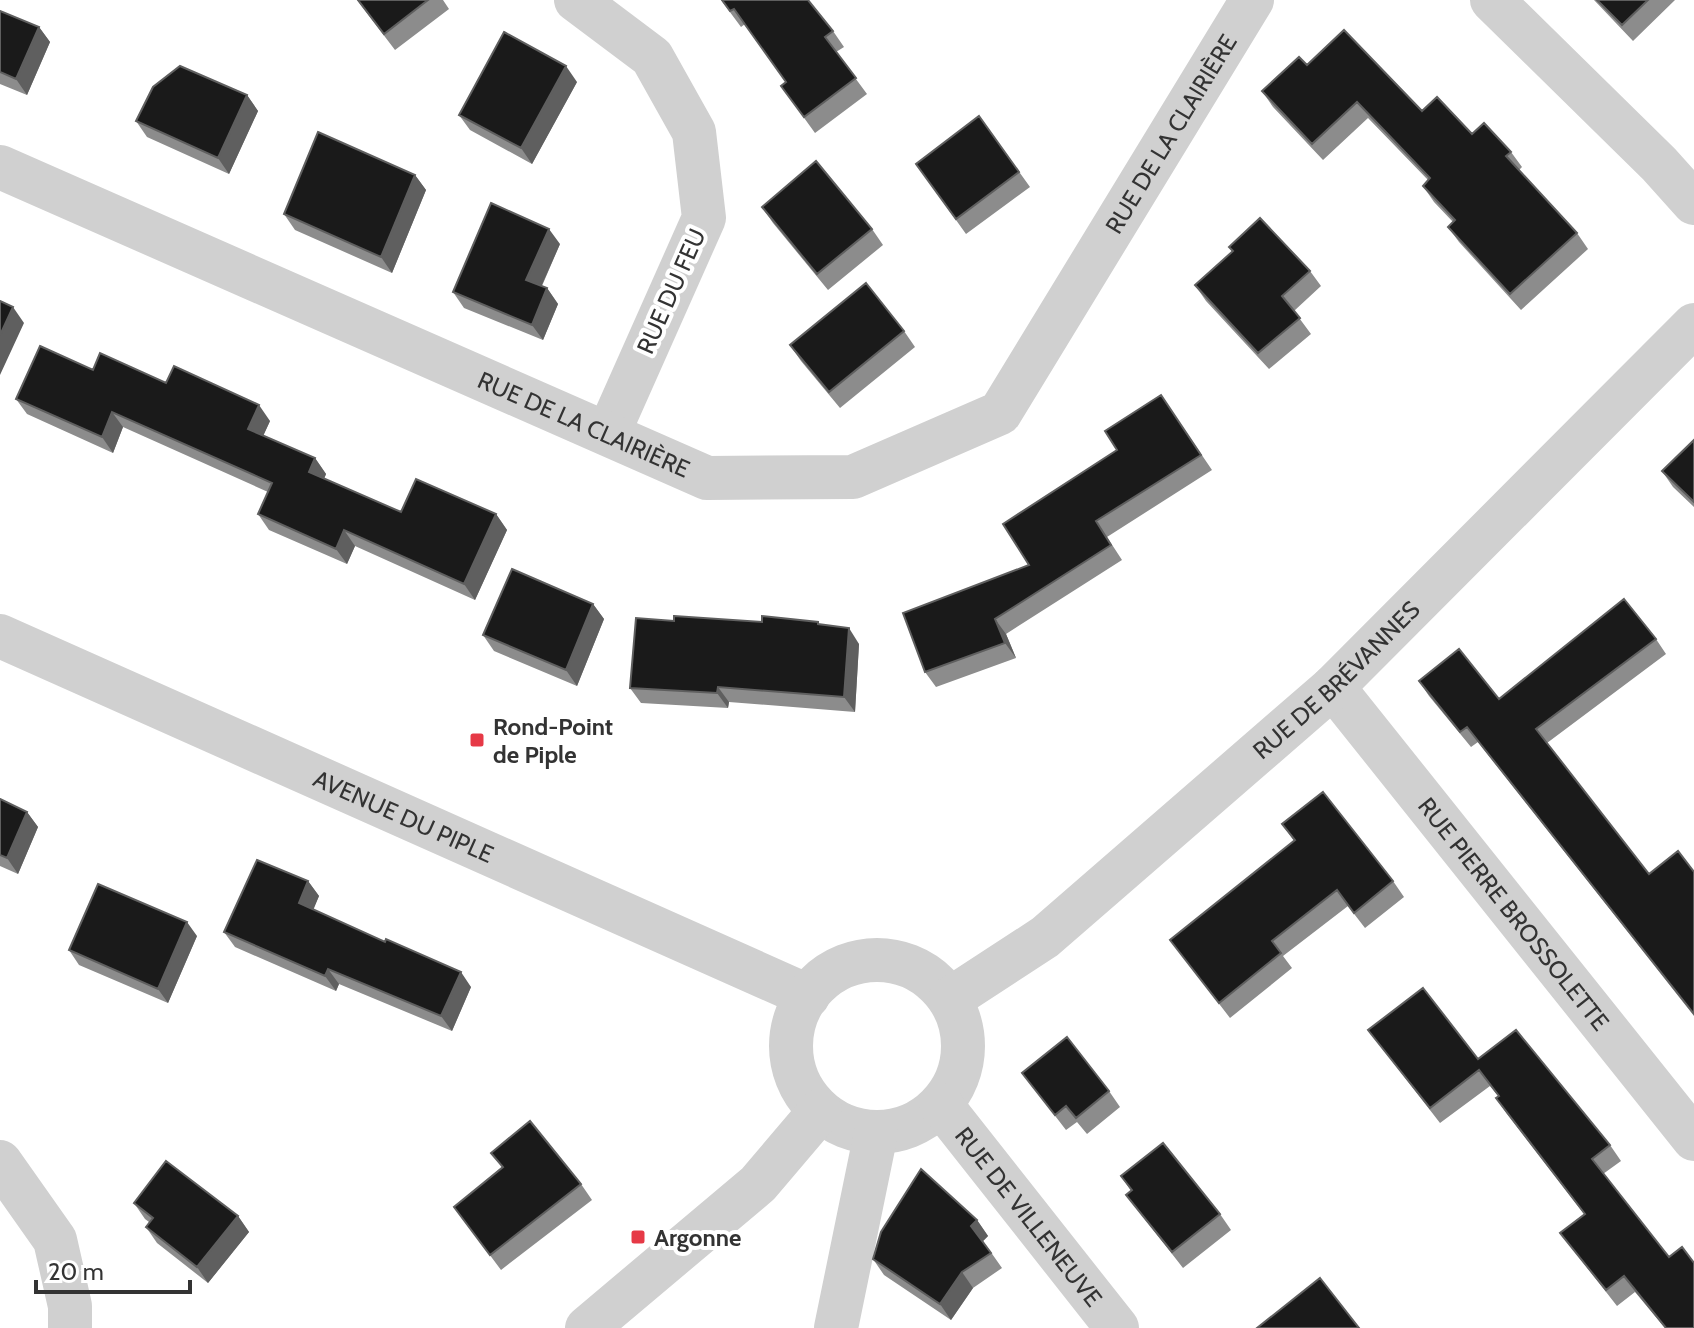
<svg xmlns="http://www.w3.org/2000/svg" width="1694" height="1328" font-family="Cabin,sans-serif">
<rect width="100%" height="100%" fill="#fff"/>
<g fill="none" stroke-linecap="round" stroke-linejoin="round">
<g stroke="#d0d0d0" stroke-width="44">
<path d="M 576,0 L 652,57 L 694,132 L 704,218 L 608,434"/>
<path d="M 1492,0 L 1659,164 L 1694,203"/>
<path id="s1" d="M 0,167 L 707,478 L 853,477 L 1000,413 L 1252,0"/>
<path id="s2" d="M 0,636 L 808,996"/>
<path id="s3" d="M 1333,687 L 1694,1139"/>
<circle cx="877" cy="1046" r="86"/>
<path id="s4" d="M 950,999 L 1045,937 L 1333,687 L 1694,325"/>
<path id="s5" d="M 941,1105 L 1117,1328"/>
<path d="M 0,1162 L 55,1240 L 70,1306 L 70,1328"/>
<path d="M 587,1328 L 758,1184 L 820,1111"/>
<path d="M 836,1328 L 876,1133"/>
</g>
</g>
<path fill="#8c8c8c" d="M 357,0 L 443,0 L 449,9 L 395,50 Z
M 721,0 L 833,31 L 844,47 L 836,52 L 867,94 L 815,133 L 781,86 L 786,82 L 745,24 L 741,27 Z
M 1594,0 L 1675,0 L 1633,41 Z
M 0,11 L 39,27 L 50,42 L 27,95 L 0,84 Z
M 1307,65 L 1422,111 L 1511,152 L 1522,167 L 1519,170 L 1577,233 L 1588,249 L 1521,310 L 1459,242 L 1448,227 L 1453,222 L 1434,202 L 1423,186 L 1428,180 L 1368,118 L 1323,160 L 1273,107 L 1262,91 Z
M 577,82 L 532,164 L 470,130 L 459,115 Z
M 247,95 L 258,111 L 229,174 L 147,137 L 136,121 Z
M 979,116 L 1030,187 L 966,234 L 916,164 Z
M 415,175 L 426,190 L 392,273 L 295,230 L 284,214 Z
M 762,207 L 872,229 L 883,245 L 828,290 L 773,223 Z
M 560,244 L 542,286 L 547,288 L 558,304 L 543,340 L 464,308 L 453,292 Z
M 1229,247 L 1310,271 L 1321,286 L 1294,311 L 1311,334 L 1269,369 L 1206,301 L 1195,285 L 1232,252 Z
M 904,331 L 915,347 L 840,408 L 801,361 L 790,345 Z
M 93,370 L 166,383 L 270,421 L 263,436 L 315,458 L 326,474 L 324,479 L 401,512 L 496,514 L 507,530 L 475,600 L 355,546 L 347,564 L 269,530 L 258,514 L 268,492 L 123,427 L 113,453 L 27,414 L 16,399 Z
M 1161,395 L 1212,470 L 1107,537 L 1122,560 L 1006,634 L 1016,658 L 936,687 L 925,672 L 1029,565 L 1117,450 Z
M 1694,440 L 1694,507 L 1673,487 L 1662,471 Z
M 593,604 L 604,619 L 577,686 L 494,651 L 483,635 Z
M 674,621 L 762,622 L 818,622 L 820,625 L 859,644 L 855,712 L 729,702 L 728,708 L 641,703 L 630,688 Z
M 1656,639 L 1666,654 L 1547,743 L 1649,874 L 1694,872 L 1694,1016 L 1478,742 L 1471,747 L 1429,696 L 1419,681 L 1499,699 Z
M 0,799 L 27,812 L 38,827 L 18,874 L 0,866 Z
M 1282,824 L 1393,881 L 1404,897 L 1365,928 L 1348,906 L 1283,956 L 1292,968 L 1230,1018 L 1170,940 L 1294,841 Z
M 308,881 L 319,896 L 313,909 L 471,987 L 452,1031 L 339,984 L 336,991 L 235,947 L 224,932 Z
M 197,936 L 168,1003 L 79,965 L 69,950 Z
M 1368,1030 L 1478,1059 L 1610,1145 L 1621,1161 L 1603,1174 L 1694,1328 L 1665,1328 L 1635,1292 L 1617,1306 L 1560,1233 L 1584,1214 L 1507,1114 L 1496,1098 L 1499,1097 L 1490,1086 L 1440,1123 Z
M 1022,1073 L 1109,1091 L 1120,1107 L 1087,1134 L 1077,1122 L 1066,1130 Z
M 491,1153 L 581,1184 L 592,1200 L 501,1270 L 454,1207 L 502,1167 Z
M 1121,1176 L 1220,1214 L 1231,1230 L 1183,1268 L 1126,1195 L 1131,1191 Z
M 134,1203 L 238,1216 L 249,1232 L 208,1283 L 157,1243 L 146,1227 L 149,1222 L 145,1219 Z
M 977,1220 L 988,1236 L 983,1241 L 1002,1268 L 973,1288 L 951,1320 L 884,1275 L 873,1259 Z"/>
<path fill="#5f5f5f" d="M 39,27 L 50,42 L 27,95 L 16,79 Z
M 566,66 L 577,82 L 532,164 L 521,148 Z
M 247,95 L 258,111 L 229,174 L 218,158 Z
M 415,175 L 426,190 L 392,273 L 381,257 Z
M 549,229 L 560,244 L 537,296 L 526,280 Z
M 547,288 L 558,304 L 543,340 L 532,325 Z
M 13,307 L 24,323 L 0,375 L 0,335 Z
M 259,405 L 270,421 L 259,445 L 248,429 Z
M 112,412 L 123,427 L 113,453 L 102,437 Z
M 315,458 L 326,474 L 320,488 L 309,472 Z
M 496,514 L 507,530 L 475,600 L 464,584 Z
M 344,530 L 355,546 L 347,564 L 336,549 Z
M 593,604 L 604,619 L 577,686 L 566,670 Z
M 995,619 L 1006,634 L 1016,658 L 1005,643 Z
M 849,628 L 859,644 L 855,712 L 844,697 Z
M 718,687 L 729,702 L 728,708 L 717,693 Z
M 27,812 L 38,827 L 18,874 L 7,858 Z
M 308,881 L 319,896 L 310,918 L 299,903 Z
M 187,922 L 197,936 L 168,1003 L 158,989 Z
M 328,969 L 339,984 L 336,991 L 325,976 Z
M 461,972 L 471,987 L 452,1031 L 441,1016 Z
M 238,1216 L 249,1232 L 208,1283 L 197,1267 Z
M 977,1220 L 988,1236 L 982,1242 L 971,1226 Z
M 962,1272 L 973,1288 L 951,1320 L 940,1304 Z"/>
<path fill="#1a1a1a" stroke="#5f5f5f" stroke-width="2" d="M 358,0 L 428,0 L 384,34 Z
M 722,0 L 808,0 L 833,31 L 825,37 L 856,78 L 804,117 L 781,86 L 786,82 L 734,9 L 730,11 Z
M 1597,0 L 1648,0 L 1622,25 Z
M 0,11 L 39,27 L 16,79 L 0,72 Z
M 1344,30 L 1422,111 L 1437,97 L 1472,134 L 1484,123 L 1511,152 L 1506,156 L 1577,233 L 1510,294 L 1448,227 L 1455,220 L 1423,186 L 1430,178 L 1357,102 L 1312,144 L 1262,91 L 1299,57 L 1307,65 Z
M 504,32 L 566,66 L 521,148 L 459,115 Z
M 180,66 L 247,95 L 218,158 L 136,121 L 153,87 Z
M 979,116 L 1019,172 L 956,219 L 916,164 Z
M 318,132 L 415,175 L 381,257 L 284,214 Z
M 816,161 L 872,229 L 817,274 L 762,207 Z
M 491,203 L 549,229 L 526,280 L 547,288 L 532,325 L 453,292 Z
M 1260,218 L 1310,271 L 1282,296 L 1300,318 L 1258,353 L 1195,285 L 1233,251 L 1229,247 Z
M 866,283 L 904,331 L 829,392 L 790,345 Z
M 0,301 L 13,307 L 0,335 Z
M 40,346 L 93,370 L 100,353 L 166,383 L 174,366 L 259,405 L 248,429 L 315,458 L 309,472 L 401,512 L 416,479 L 496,514 L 464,584 L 344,530 L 336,549 L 258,514 L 272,483 L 112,412 L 102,437 L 16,399 Z
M 1161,395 L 1201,455 L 1096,521 L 1111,545 L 995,619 L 1005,643 L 925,672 L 903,613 L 1029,565 L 1003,524 L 1117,450 L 1105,431 Z
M 1694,440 L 1694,502 L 1662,471 Z
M 512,569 L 593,604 L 566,670 L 483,635 Z
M 1624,599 L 1656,639 L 1536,729 L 1649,874 L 1678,851 L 1694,872 L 1694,1014 L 1467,727 L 1460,732 L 1419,681 L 1459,649 L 1499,699 Z
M 674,616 L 762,622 L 762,616 L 818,622 L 818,624 L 849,628 L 844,697 L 718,687 L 717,693 L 630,688 L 636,618 L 674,621 Z
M 1323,792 L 1393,881 L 1354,913 L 1337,890 L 1272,941 L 1281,953 L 1219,1003 L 1170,940 L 1295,840 L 1282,824 Z
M 0,799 L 27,812 L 7,858 L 0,855 Z
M 257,860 L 308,881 L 299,903 L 385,942 L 386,939 L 461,972 L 441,1016 L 328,969 L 325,976 L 224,932 Z
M 98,884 L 187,922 L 158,989 L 69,950 Z
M 1423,988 L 1478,1059 L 1516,1030 L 1610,1145 L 1592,1159 L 1669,1257 L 1682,1247 L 1694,1263 L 1694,1328 L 1666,1328 L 1624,1276 L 1606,1290 L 1560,1233 L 1585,1214 L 1496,1098 L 1499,1096 L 1479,1070 L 1430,1108 L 1368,1030 Z
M 1067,1037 L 1109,1091 L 1076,1118 L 1066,1106 L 1055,1115 L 1022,1073 Z
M 530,1121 L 581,1184 L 490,1255 L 454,1207 L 503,1167 L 491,1153 Z
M 1163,1143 L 1220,1214 L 1172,1252 L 1126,1195 L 1132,1190 L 1121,1176 Z
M 166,1161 L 238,1216 L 197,1267 L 146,1227 L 153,1218 L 134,1203 Z
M 921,1169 L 977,1220 L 971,1226 L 991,1253 L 962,1272 L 940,1304 L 873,1259 L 881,1232 Z
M 1320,1278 L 1359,1328 L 1257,1328 Z"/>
<g fill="#e63946" stroke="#fff" stroke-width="3">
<rect x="469" y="732" width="16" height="16" rx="4"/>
<rect x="630" y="1229" width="16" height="16" rx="4"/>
</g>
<g text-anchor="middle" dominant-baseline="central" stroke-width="8" stroke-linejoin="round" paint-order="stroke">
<g font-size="24" fill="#333" stroke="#fff">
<text stroke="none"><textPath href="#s1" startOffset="1406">RUE DE LA CLAIRIÈRE</textPath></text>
<text transform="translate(671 291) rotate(-66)">RUE DU FEU</text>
<text stroke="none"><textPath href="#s1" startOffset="638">RUE DE LA CLAIRIÈRE</textPath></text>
<text stroke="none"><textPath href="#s4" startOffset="502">RUE DE BRÉVANNES</textPath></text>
<text stroke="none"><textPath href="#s2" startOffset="442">AVENUE DU PIPLE</textPath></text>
<text stroke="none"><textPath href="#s3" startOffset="290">RUE PIERRE BROSSOLETTE</textPath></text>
<text stroke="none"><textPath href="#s5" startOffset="142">RUE DE VILLENEUVE</textPath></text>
</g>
<g font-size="24" font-weight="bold" fill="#333" stroke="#fff" text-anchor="start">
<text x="493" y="726">Rond-Point<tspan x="493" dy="28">de Piple</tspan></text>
<text x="654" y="1237">Argonne</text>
</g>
</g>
<path d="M36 1280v12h154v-12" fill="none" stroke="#333333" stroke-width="4"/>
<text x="48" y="1280" font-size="24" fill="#333333" stroke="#ffffff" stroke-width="6" paint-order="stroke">20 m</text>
</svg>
